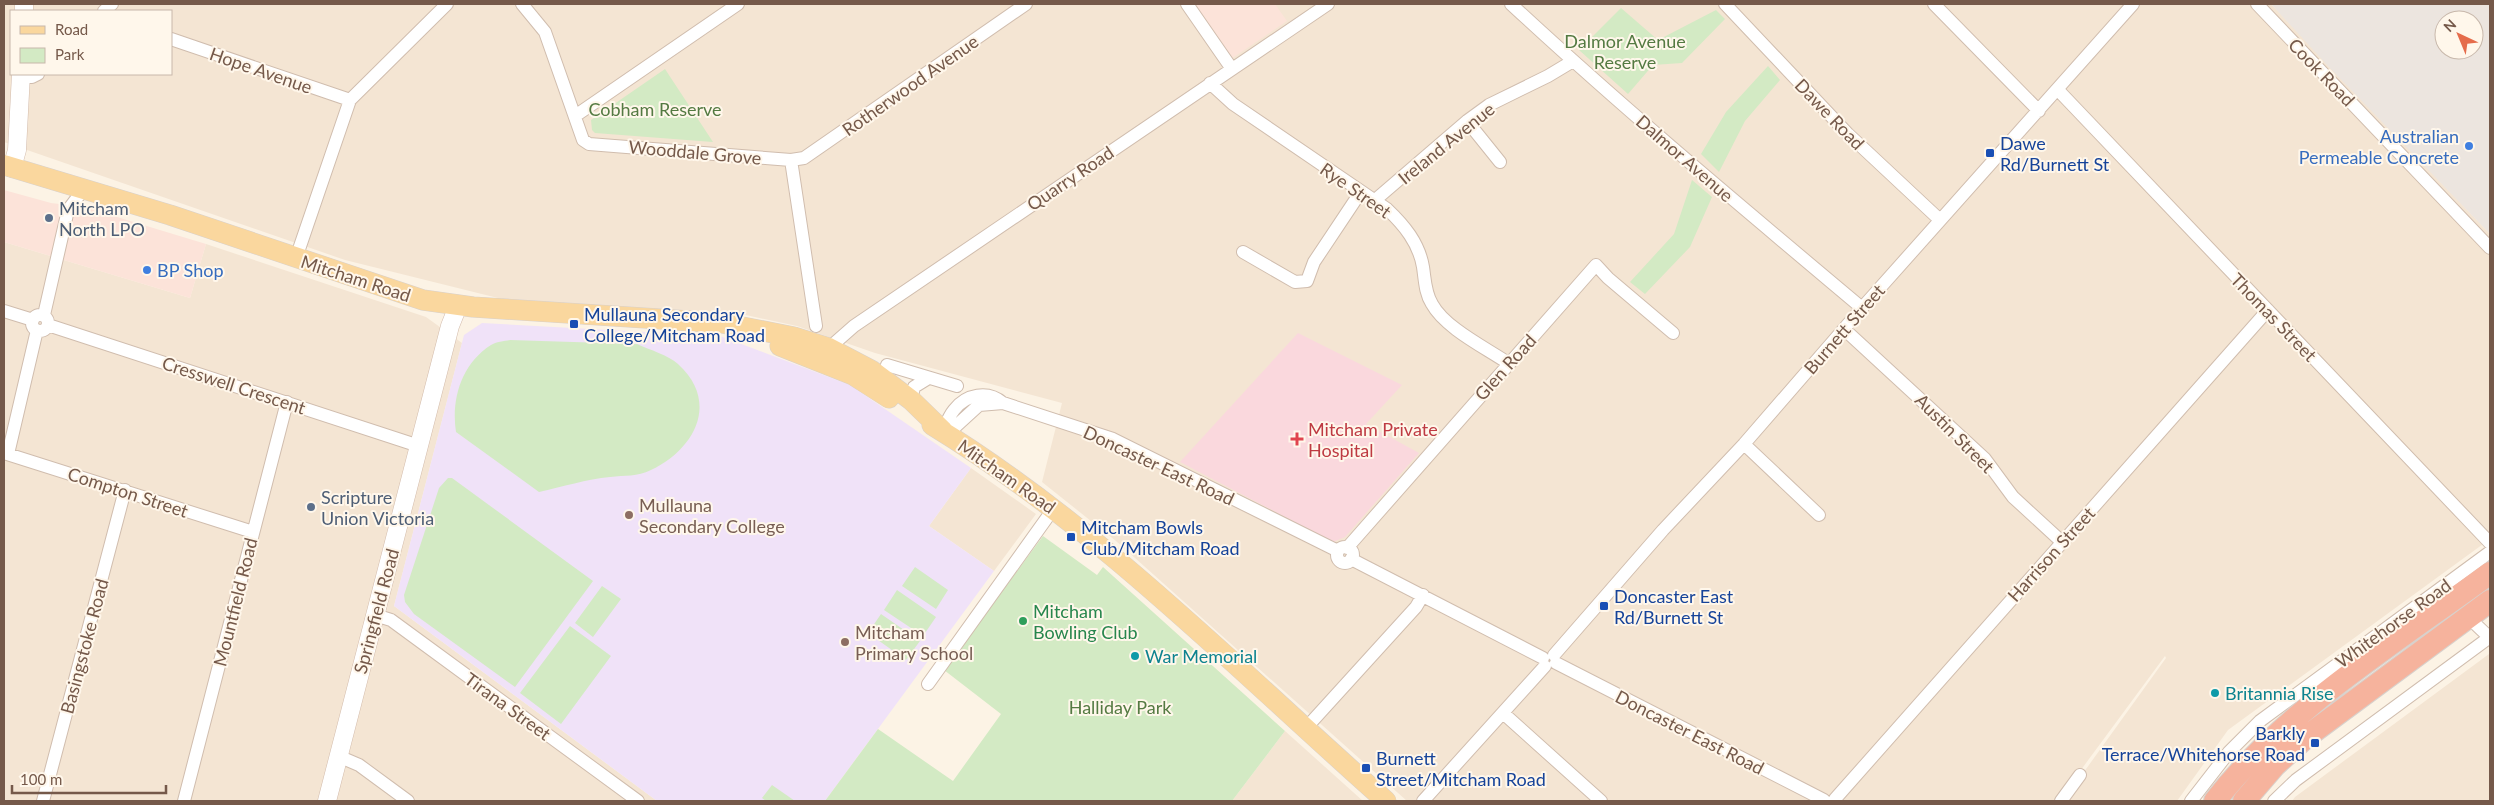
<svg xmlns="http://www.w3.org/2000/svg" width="2494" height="805" font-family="Lato,sans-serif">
<rect width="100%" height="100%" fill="#fcf3e5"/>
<path fill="#f4e5d3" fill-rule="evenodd" d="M 4,4 L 2271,4 L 2490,234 L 2490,539 L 2228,730 L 2177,801 L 2063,801 L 2166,658 L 2165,656 L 2058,801 L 1407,801 L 1116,541 L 1042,482 L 1062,403 L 875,353 L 797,326 L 746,315 L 506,300 L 345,260 L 4,142 ZM 11,11 L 171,11 L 171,74 L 11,74 Z
M 4,242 L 190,298 L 206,244 L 426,317 L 462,343 L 394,606 L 657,801 L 4,801 Z
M 971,468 L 1036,514 L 994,571 L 929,526 Z
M 2489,654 L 2490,801 L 2292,801 L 2295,797 Z
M 1285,731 L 1363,801 L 1232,801 Z"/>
<path fill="#fce3d9" d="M 1193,4 L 1275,4 L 1287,21 L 1231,59 Z
M 4,190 L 51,203 L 84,207 L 206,244 L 190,298 L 4,242 Z"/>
<path fill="#ece5df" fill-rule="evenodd" d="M 2271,4 L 2490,4 L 2490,234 L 2328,66 ZM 2444,20 L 2474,20 L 2474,50 L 2444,50 Z"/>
<path fill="#f0e2f8" d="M 482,323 L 720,336 L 850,385 L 971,468 L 929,526 L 994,571 L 825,801 L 657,801 L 394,606 L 464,335 Z"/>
<path fill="#fad8dd" d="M 1298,333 L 1402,385 L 1366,424 L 1419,453 L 1345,537 L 1333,542 L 1180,462 Z"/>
<path fill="#d3eac4" d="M 1621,8 L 1658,40 L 1716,10 L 1725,19 L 1682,63 L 1653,65 L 1628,94 L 1579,50 Z
M 1768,66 L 1780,80 L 1745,121 L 1719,172 L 1701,154 L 1726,112 Z
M 665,69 L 713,142 L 595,133 L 592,130 L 591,120 Z
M 1692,180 L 1712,197 L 1690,247 L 1645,294 L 1630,282 L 1674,234 Z
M 510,340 L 637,344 C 650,350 668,355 678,364 C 720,402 695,449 651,470 C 637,477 625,475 610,477 C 587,479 562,487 539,492 L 456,432 C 451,400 461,364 491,345 C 496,342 504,341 510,340 Z
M 448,478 L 452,478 L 593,581 L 515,687 L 414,614 L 405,602 L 404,595 L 439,488 Z
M 1043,536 L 1097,575 L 1103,567 L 1285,731 L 1232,801 L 825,801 L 878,729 L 953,781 L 1001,714 L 944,670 Z
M 915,567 L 948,590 L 936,609 L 902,586 Z
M 602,586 L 621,599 L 593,637 L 575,623 Z
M 897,590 L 936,617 L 923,636 L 884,610 Z
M 881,614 L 920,641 L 906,660 L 868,633 Z
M 570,626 L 611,656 L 561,724 L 520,693 Z
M 772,785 L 795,801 L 766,801 L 762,798 Z"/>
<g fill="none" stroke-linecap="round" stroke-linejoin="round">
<defs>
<path id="street" d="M 522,4 L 545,32 L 583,140 L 589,144 L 791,160 L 816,326
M 1187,4 L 1232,69
M 1511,4 C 1624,109 1743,208 1862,308
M 1725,4 L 1848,134 L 1940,220
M 1934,4 L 2039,111
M 2257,4 L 2490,248
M 104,11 L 112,4
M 171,39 L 350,100
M 21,77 L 32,77 L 38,74
M 1210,83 L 1233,104 L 1387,209 C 1404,225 1419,243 1423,267 C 1425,280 1425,293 1432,304 C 1445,328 1486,348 1508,363
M 2058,90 L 2490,543
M 575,116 L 738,4
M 1467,121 L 1500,162
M 791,160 L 804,158 L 1026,4
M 1374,201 L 1467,121 L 1489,105 L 1548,76 L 1573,61
M 1243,252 L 1295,282 L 1307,281 L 1314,262 L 1360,193
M 296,258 L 350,100 L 447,4
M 4,311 L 33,320
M 44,315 L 68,210 L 83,190
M32 323a8 8 0 1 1 16 0a8 8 0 1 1-16 0Z
M 48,325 L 419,446
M 1844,329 L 1985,459 L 2013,497 L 2062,542
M 827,353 L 829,348 L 854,326 L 1328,4
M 887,365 L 957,386
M 911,400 L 914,387 L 927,379
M 943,431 C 946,424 949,416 954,410 C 966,394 988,390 1003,403 L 1113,439 L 1338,551
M 943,431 L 956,426 L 979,405 L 1003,403
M 1744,444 L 1819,515
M 4,453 L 253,532
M 8,454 L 37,330
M1337 555a8 8 0 1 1 16 0a8 8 0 1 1-16 0Z
M 1347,548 L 1596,265 L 1608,278 L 1673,333
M 1351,559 L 1543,658
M 375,615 L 391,620 L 638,801
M 2468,617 L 2490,638
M 1554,655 L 1663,530 L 1744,444 L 1862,308 L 2133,4
M 1556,663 L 1824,800
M 928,684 L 1054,508
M 1503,713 L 1601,801
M 1306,728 L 1416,607 L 1423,595
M 338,756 L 359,765 L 408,801
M 1835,799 L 2268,310
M 43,801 L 125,490
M 184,801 L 287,402
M 1423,801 L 1545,666
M 2061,801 L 2080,775
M 2191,801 L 2229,752 L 2260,721 L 2490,552
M 2274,801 L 2296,780 L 2490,637"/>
<path id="secondary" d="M 24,11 L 24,4
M 12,168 L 17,150 L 21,74
M 327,801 L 450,326 L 458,306"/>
<path id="primary" d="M 4,165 L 170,215 L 423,300 L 473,307 L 722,323 L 794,337 L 829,348 L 871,370 L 911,400 L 943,431
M 780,346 L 853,375 L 889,398
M 932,425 C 1100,528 1239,671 1386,801"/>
<path id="highway" d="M 2215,801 C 2289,707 2395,643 2490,573
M 2244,801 L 2275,765 L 2306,737 L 2490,601"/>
</defs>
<use href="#street" stroke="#d0bdae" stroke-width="14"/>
<use href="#secondary" stroke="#d3bcac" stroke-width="19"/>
<use href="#primary" stroke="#d8d1cc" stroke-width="21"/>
<use href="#highway" stroke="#d8d1cc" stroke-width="24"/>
<use href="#street" stroke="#fff" stroke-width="12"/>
<use href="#secondary" stroke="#fff" stroke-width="18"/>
<use href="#primary" stroke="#fad79e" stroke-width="20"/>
<use href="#highway" stroke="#f6b39d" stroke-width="22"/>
</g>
<g fill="#3f7fe0" stroke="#fff7eb" stroke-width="2">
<circle cx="2469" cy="146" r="5"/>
<circle cx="147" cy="270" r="5"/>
</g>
<g fill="#1a4fb4" stroke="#fff7eb" stroke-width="2">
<rect x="1985" y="148" width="10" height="10" rx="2.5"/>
<rect x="569" y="319" width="10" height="10" rx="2.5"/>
<rect x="1066" y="532" width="10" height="10" rx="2.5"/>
<rect x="1599" y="601" width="10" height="10" rx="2.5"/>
<rect x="2310" y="738" width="10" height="10" rx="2.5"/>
<rect x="1361" y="763" width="10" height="10" rx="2.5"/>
</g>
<g fill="#5c6f8a" stroke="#fff7eb" stroke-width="2">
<circle cx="49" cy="218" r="5"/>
<circle cx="311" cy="507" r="5"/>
</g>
<path fill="#e0444e" stroke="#fff7eb" stroke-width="2" d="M1294.5 431.5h5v5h5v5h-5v5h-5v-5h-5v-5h5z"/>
<g fill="#8d6e63" stroke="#fff7eb" stroke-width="2">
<circle cx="629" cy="515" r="5"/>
<circle cx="845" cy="642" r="5"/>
</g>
<circle fill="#2e9e5b" stroke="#fff7eb" stroke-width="2" cx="1023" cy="621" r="5"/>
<g fill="#0f9aa8" stroke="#fff7eb" stroke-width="2">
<circle cx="1135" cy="656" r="5"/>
<circle cx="2215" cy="693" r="5"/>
</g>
<g text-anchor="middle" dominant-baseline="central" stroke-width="4" stroke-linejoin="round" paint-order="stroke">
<g font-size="18" fill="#547a42" stroke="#fff7eb">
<text x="1625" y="41">Dalmor Avenue<tspan x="1625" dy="21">Reserve</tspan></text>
<text x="655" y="109">Cobham Reserve</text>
<text x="1120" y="707">Halliday Park</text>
</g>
<g font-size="18" fill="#75594a" stroke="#fff7eb">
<text transform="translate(261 70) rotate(19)">Hope Avenue</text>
<text transform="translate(2322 72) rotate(46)">Cook Road</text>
<text transform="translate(910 85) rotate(-35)">Rotherwood Avenue</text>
<text transform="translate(1830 114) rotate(46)">Dawe Road</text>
<text transform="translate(1446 143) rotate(-39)">Ireland Avenue</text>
<text transform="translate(695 152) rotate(5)">Wooddale Grove</text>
<text transform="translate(1685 158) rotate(41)">Dalmor Avenue</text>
<text transform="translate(1070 178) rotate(-34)">Quarry Road</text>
<text transform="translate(1356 190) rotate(35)">Rye Street</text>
<text transform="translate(356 278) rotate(18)">Mitcham Road</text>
<text transform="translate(2274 317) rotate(46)">Thomas Street</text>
<text transform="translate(1844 329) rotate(-49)">Burnett Street</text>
<text transform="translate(1505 367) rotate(-48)">Glen Road</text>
<text transform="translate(234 385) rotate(18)">Cresswell Crescent</text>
<text transform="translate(1955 433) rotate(45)">Austin Street</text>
<text transform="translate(1159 465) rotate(25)">Doncaster East Road</text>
<text transform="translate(1007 476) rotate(35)">Mitcham Road</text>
<text transform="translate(128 492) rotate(18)">Compton Street</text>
<text transform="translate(2051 554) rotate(-48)">Harrison Street</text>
<text transform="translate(235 602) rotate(-76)">Mountfield Road</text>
<text transform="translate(376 611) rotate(-75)">Springfield Road</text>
<text transform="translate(2393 623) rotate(-36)">Whitehorse Road</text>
<text transform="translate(84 646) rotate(-75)">Basingstoke Road</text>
<text transform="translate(508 706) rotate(36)">Tirana Street</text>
<text transform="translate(1690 732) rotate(27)">Doncaster East Road</text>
</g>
<g font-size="18" fill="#366cbe" stroke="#fff7eb" text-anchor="end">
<text x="2459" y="136">Australian<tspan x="2459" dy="21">Permeable Concrete</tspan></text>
<text x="157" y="270" text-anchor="start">BP Shop</text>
</g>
<g font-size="18" fill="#164399" stroke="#fff7eb" text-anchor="start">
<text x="2000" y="143">Dawe<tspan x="2000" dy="21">Rd/Burnett St</tspan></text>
<text x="584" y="314">Mullauna Secondary<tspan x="584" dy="21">College/Mitcham Road</tspan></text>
<text x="1081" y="527">Mitcham Bowls<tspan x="1081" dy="21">Club/Mitcham Road</tspan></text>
<text x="1614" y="596">Doncaster East<tspan x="1614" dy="21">Rd/Burnett St</tspan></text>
<text x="2305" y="733" text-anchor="end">Barkly<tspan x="2305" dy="21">Terrace/Whitehorse Road</tspan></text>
<text x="1376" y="758">Burnett<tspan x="1376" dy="21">Street/Mitcham Road</tspan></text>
</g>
<g font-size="18" fill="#4e5e75" stroke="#fff7eb" text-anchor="start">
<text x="59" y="208">Mitcham<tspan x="59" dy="21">North LPO</tspan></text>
<text x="321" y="497">Scripture<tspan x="321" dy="21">Union Victoria</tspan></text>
</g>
<g font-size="18" fill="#be3a42" stroke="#fff7eb" text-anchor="start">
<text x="1308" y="429">Mitcham Private<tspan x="1308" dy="21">Hospital</tspan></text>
</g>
<g font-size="18" fill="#785e54" stroke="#fff7eb" text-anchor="start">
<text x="639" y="505">Mullauna<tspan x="639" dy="21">Secondary College</tspan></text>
<text x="855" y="632">Mitcham<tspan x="855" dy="21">Primary School</tspan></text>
</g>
<g font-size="18" fill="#27864d" stroke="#fff7eb" text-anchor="start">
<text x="1033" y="611">Mitcham<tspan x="1033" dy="21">Bowling Club</tspan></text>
</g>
<g font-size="18" fill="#0d838f" stroke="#fff7eb" text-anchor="start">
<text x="1145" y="656">War Memorial</text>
<text x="2225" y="693">Britannia Rise</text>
</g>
</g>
<rect width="2494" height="805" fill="none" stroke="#75594a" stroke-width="10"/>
<rect x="10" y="10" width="162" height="65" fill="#fff7eb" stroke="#c8b8ab"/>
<rect x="20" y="26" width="25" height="8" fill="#fad79e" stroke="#c8b8ab"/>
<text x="55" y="35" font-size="15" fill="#75594a">Road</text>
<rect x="20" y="48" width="25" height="15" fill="#d3eac4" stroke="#c8b8ab"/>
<text x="55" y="60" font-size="15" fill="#75594a">Park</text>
<g transform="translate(2459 35) rotate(316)"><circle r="24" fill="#fff7eb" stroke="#c8b8ab"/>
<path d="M0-4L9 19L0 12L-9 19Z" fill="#e56c4b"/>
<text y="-8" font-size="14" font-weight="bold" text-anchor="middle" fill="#75594a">N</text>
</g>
<path d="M12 785v8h154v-8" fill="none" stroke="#75594a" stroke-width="2.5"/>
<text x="20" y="785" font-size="15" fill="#75594a" stroke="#fff7eb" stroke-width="4" paint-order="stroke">100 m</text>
</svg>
